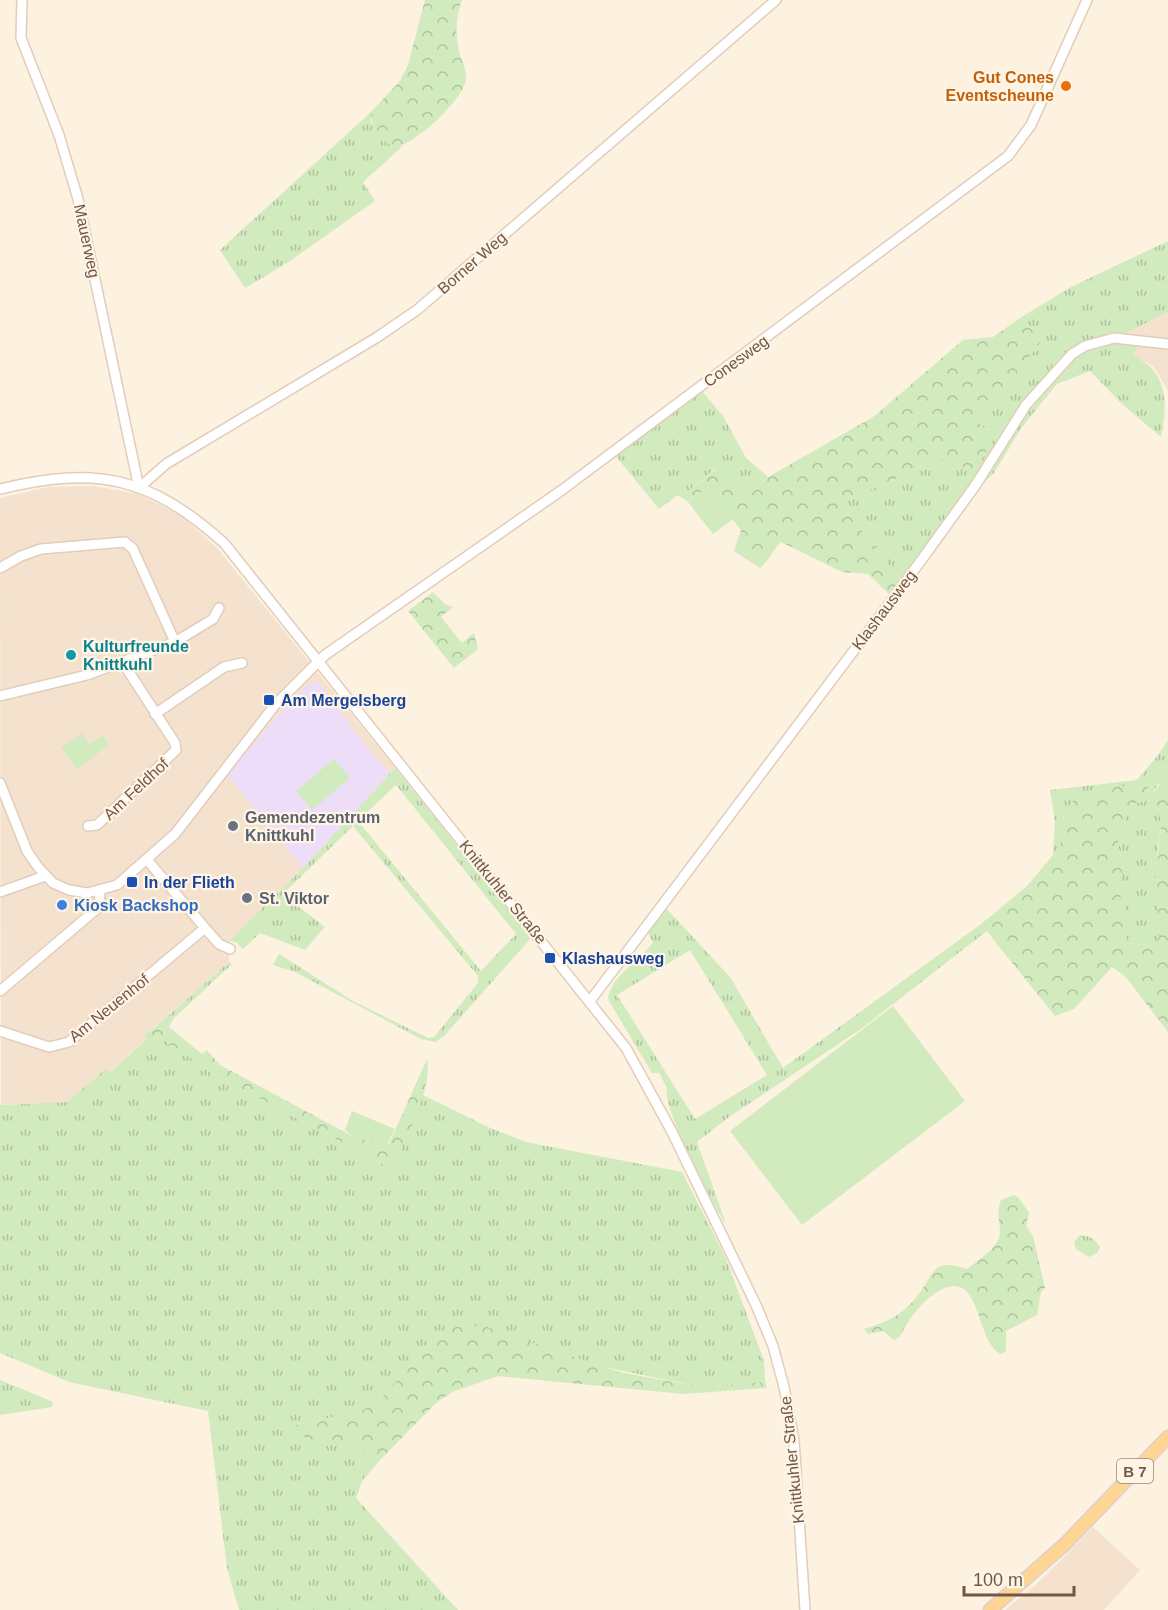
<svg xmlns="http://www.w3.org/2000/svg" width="1168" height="1610" font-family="Helvetica,sans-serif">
<defs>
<pattern id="grass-tufts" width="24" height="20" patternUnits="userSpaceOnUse" patternTransform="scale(1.5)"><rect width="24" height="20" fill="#d1ebbe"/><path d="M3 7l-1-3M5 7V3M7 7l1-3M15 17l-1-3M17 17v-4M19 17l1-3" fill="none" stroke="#aec19c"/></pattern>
<pattern id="forest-crowns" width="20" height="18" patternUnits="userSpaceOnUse" patternTransform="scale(1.5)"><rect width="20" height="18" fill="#d1ebbe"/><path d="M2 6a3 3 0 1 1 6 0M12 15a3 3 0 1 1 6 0" fill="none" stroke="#aec19c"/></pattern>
</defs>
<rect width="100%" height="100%" fill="#fdf1e0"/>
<path fill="#f5e2ce" d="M 1168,312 L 1168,391 L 1154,367 L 1133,355 L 1138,345 L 1118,337 Z
M 93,486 L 139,494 L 183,517 L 217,548 L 395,768 L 303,868 L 229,941 L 229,962 L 144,1036 L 147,1039 L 109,1072 L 106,1069 L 67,1102 L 1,1105 L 0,498 L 48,487 Z
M 1093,1527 L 1140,1570 L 1104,1610 L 1005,1610 L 1038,1583 Z"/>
<path fill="#eeddf9" d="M 318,682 L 357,735 L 390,773 L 303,868 L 227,775 L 294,697 L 309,684 Z"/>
<path fill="url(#grass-tufts)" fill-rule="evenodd" d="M 371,112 L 371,123 L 395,148 L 403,146 L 363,182 L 375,201 L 287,263 L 245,288 L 220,250 Z
M 1168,241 L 1168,312 L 1118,337 L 1085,345 L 1025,404 L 974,486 L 903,583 L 839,502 L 892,481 L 935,460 L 944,460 L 965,468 L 990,431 L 977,425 L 1043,339 L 1020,318 L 1071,287 Z
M 1114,338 L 1139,344 L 1133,355 C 1168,373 1168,401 1161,437 L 1122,404 L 1090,371 L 1057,384 L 1022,427 L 994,473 L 974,493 L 1014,422 L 1073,355 Z
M 701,390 L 723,416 L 746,458 L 768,477 L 753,492 L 739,493 L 715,469 L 681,497 L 678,495 L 659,509 L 615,455 Z
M 1168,740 L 1168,787 L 1166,781 L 1158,784 L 1151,795 L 1147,786 L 1110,787 L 1107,795 L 1063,817 L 1060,859 L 1053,855 L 1055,822 L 1050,790 L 1137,780 L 1159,754 Z
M 395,768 L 531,938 L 444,1036 L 435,1042 L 421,1039 L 295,972 L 273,965 L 279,954 L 353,1001 L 428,1038 L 434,1037 L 478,983 L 478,976 L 353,826 L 287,890 L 290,900 L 325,927 L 305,950 L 260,933 L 243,949 L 236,942 L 229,941 L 303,868 ZM 396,785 L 516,934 L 481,971 L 358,821 Z
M 1152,800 L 1159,811 L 1161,826 L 1157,856 L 1160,935 L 1154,946 L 1127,943 L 1127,913 L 1118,890 L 1123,869 L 1118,843 L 1128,812 L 1135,803 Z
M 664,906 L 730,977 L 783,1068 L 981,924 L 988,930 L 861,1029 L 729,1117 L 697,1142 L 726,1224 C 713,1205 661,1106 667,1088 L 659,1073 L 652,1073 L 608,999 C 612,974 641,961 653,942 L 647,931 ZM 690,950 L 767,1075 L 695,1119 L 617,995 Z
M 229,962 L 232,964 L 173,1019 L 169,1027 L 162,1021 Z
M 161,1038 L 212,1073 L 392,1169 L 423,1095 L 488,1127 L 526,1142 L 682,1172 L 725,1256 L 764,1361 L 765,1382 L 700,1387 L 441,1333 L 380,1399 L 362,1411 L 298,1424 L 324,1444 L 371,1451 L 380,1460 L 362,1481 L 356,1498 L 458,1610 L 239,1610 L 227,1568 L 208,1411 L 69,1382 L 0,1353 L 0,1105 L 67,1102 L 106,1069 L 110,1072 L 147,1039 Z
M 1080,1235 C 1090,1236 1094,1238 1100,1247 L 1097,1253 L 1089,1257 L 1076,1249 L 1074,1242 Z
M 0,1380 L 53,1402 L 52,1407 L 0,1415 Z"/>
<path fill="url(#forest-crowns)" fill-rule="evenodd" d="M 425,0 L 462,0 C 456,16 455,34 459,51 C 461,60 466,68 466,78 C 465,99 415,144 395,148 L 373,133 L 371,112 L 400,81 L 408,65 Z
M 1020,318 L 1043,339 L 978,425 L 990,431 L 994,436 L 978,468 L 965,468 L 944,460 L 935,460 L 892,481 L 839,502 L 903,583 L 892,597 L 868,574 L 842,572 L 781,542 C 772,550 770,560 760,568 L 734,551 L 741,530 L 707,487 L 688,502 L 681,497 L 716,469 L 739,493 L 753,492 L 768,477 L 873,417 L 963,340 L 993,337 Z
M 433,592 L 445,604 L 453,607 L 441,617 L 462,643 L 474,633 L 478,649 L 454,668 L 408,611 Z
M 1163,780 L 1166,781 L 1168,787 L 1168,1032 L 1125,976 L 1112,967 L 1074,1009 L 1055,1016 L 981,924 L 1027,886 L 1053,855 L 1060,858 C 1062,837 1058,814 1075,799 L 1089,804 L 1106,795 L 1110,787 L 1147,786 L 1151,795 ZM 1152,800 L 1159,811 L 1161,826 L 1155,880 L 1160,935 L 1154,946 L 1127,943 L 1127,913 L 1118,890 L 1123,869 L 1118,843 L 1128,812 L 1135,803 Z
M 162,1021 L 202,1054 L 207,1050 L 220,1065 L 352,1136 L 389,1144 L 427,1059 C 433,1090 405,1140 392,1169 L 212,1073 L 161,1038 L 147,1039 L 144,1036 Z
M 1014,1195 L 1019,1198 L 1029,1213 L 1026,1226 L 1033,1236 L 1045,1288 L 1041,1292 L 1037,1315 L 1006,1331 L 1006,1351 L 1001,1354 C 975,1343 982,1266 939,1291 C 922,1300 908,1320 900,1337 L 894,1340 L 883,1331 L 868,1334 L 864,1329 C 886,1323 904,1314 918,1295 C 935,1274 931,1257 967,1269 C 977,1261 1000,1247 1000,1233 C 1000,1221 996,1212 1001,1200 Z
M 484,1326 L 619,1372 L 700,1387 L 765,1382 L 767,1388 L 683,1394 L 498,1376 L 452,1392 L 436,1403 L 380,1460 L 371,1451 L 324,1444 L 289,1431 L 298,1424 L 362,1411 L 380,1399 L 441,1333 L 454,1327 Z"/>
<path fill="#d1ebbe" d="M 707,487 L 733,519 L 713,534 L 688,502 Z
M 82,733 L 90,744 L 102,736 L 109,745 L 77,769 L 61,748 Z
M 334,759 L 350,778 L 312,810 L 296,791 Z
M 893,1006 L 965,1101 L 802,1225 L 730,1131 Z
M 352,1111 L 395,1129 L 386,1147 L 352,1136 L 345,1130 Z"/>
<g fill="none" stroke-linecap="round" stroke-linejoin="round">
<defs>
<path id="minor" d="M 22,0 L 21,38 L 59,135 L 78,199 L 139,488
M 139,488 L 166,464 L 376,338 L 417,310 L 776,0
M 0,489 C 97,466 149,476 224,543 L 626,1048 L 671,1130 L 756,1305 L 773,1346 L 784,1387 L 794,1440 L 805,1610
M 0,568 L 21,556 L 41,549 L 125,542 L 133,549 L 175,642 L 213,619 L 219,608
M 0,696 L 87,675 L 175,642
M 155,714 L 224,667 L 242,663
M 0,783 L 27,851 L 38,867 L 53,883 L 69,890 L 87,893 L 117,885 L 175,834 L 275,705 L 325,655 L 562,490 L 1008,156 L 1031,125 L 1087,0
M 88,826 L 97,825 L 176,750 L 175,743 L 123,663
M 0,892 L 45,876
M 205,928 L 219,944 L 230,949
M 0,991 L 99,907 L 100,892
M 590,1001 L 904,584 L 975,486 L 1026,405 L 1072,354 L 1085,346 L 1114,338 L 1168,344
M 0,1031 L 49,1047 L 69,1042 L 205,928 L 148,861"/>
<path id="major" d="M 990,1610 L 1065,1544 L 1168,1437"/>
</defs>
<use href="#minor" stroke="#e1cdbc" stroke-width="12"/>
<use href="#major" stroke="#dbd3cf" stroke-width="15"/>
<use href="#minor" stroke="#fff" stroke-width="9"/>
<use href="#major" stroke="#ffd595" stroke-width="12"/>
</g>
<circle fill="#e8710a" stroke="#fff5e7" stroke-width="2" cx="1066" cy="86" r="6"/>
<circle fill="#0f9aa8" stroke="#fff5e7" stroke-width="2" cx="71" cy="655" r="6"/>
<g fill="#1a4fb4" stroke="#fff5e7" stroke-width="2">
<rect x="263" y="694" width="12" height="12" rx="3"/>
<rect x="126" y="876" width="12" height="12" rx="3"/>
<rect x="544" y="952" width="12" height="12" rx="3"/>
</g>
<g fill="#6b7280" stroke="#fff5e7" stroke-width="2">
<circle cx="233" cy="826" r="6"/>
<circle cx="247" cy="898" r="6"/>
</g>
<circle fill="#3f7fe0" stroke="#fff5e7" stroke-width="2" cx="62" cy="905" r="6"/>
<g text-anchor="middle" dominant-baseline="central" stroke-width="4.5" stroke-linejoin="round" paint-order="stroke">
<rect fill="#fff5e7" stroke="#9e8676" stroke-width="1.5" x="1117" y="1459" width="36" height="24" rx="4.5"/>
<g font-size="15" font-weight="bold" fill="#745646">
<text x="1135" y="1471">B 7</text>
</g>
<g font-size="16" font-weight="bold" fill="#c56008" stroke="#fff5e7" text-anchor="end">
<text x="1054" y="77">Gut Cones<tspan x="1054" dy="18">Eventscheune</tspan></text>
</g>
<g font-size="16" fill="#745646" stroke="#fff5e7">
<text transform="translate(87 241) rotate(78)">Mauerweg</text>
<text transform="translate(472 263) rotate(-41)">Borner Weg</text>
<text transform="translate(736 361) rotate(-36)">Conesweg</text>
<text transform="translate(884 610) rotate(-53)">Klashausweg</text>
<text transform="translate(136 789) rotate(-43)">Am Feldhof</text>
<text transform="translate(503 892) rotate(51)">Knittkuhler Straße</text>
<text transform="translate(109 1008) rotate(-39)">Am Neuenhof</text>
<text transform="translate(792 1460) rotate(-96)">Knittkuhler Straße</text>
</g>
<g font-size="16" font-weight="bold" fill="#0d838f" stroke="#fff5e7" text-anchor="start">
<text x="83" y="646">Kulturfreunde<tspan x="83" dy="18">Knittkuhl</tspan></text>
</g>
<g font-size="16" font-weight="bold" fill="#164399" stroke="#fff5e7" text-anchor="start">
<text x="281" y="700">Am Mergelsberg</text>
<text x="144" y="882">In der Flieth</text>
<text x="562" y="958">Klashausweg</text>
</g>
<g font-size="16" font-weight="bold" fill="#5b616d" stroke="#fff5e7" text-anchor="start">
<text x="245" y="817">Gemendezentrum<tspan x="245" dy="18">Knittkuhl</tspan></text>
<text x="259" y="898">St. Viktor</text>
</g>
<g font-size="16" font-weight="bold" fill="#366cbe" stroke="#fff5e7" text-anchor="start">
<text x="74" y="905">Kiosk Backshop</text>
</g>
</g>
<path d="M964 1586v9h110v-9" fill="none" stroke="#745646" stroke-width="3"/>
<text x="973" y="1586" font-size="18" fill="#745646" stroke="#fff5e7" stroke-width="4.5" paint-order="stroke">100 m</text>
</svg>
